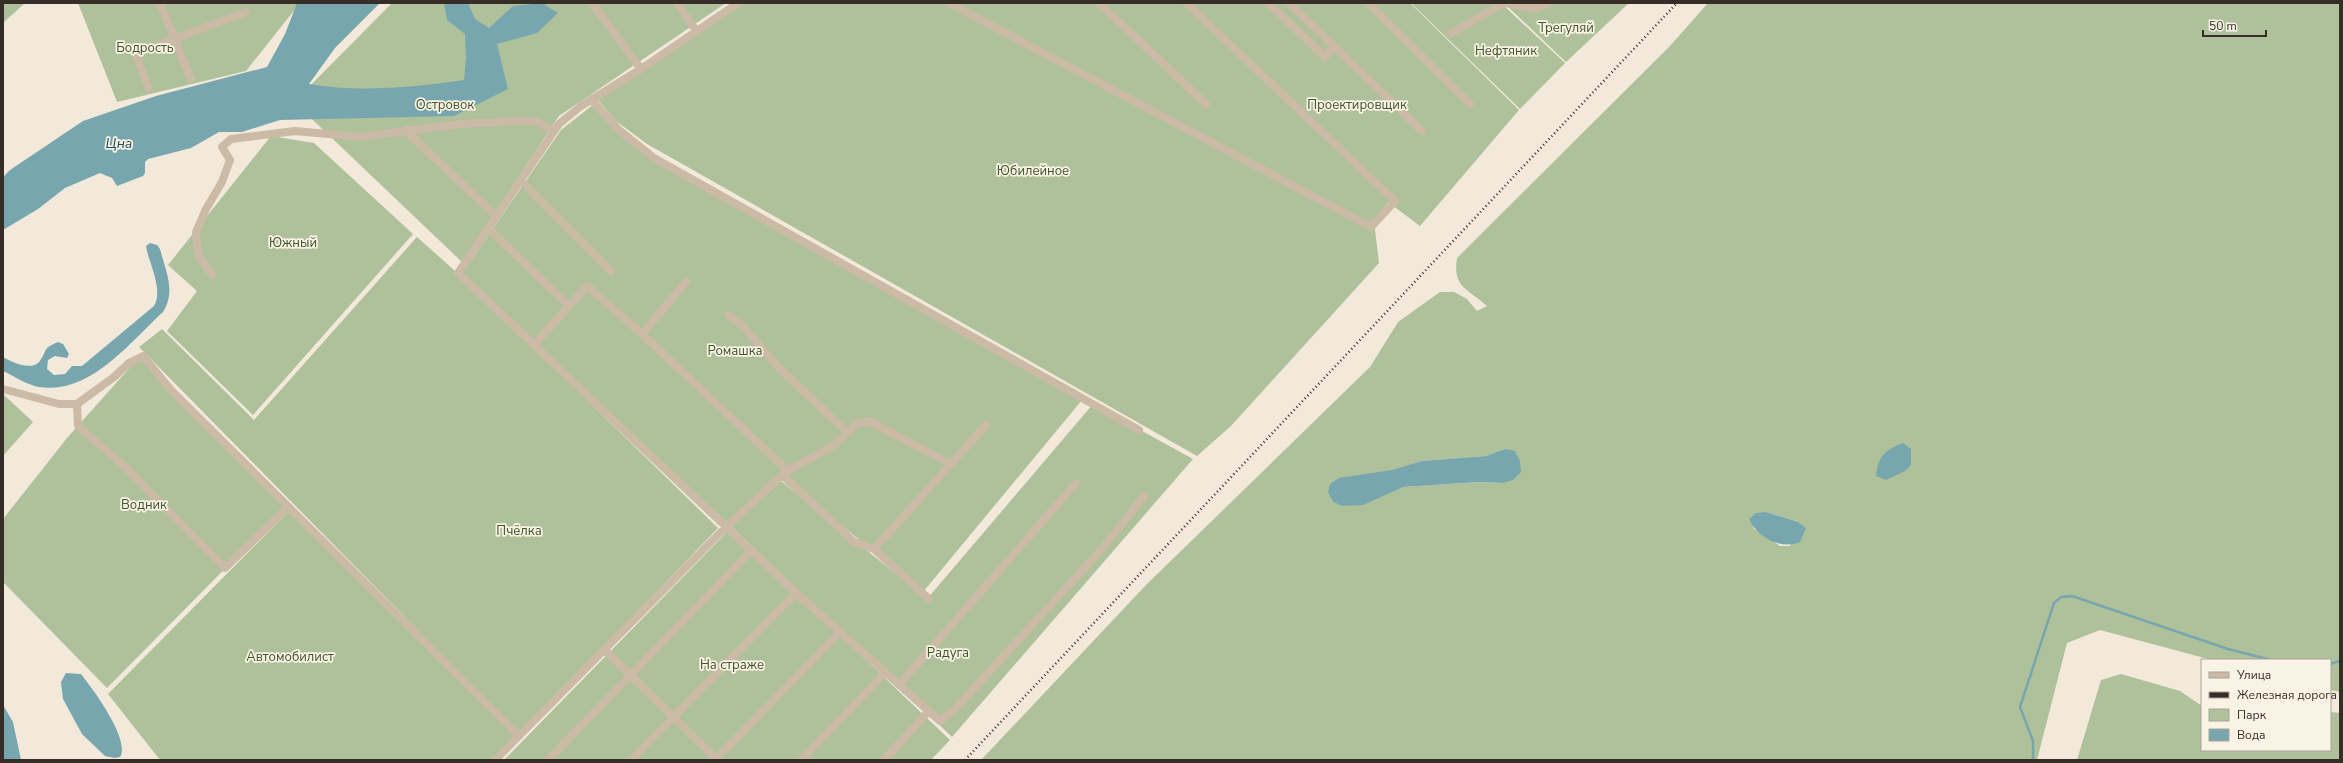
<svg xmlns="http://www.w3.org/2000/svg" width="2343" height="763" font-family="'Nunito Sans',sans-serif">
<rect width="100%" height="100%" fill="#f2e9da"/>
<path fill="#afc19a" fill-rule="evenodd" d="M 3,3 L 25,3 L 3,23 Z
M 78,3 L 300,3 L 246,71 L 117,102 Z
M 392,3 L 726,3 L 559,116 L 462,262 L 294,102 Z
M 744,3 L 1410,3 L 1519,110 L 1420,226 L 1388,202 L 1374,221 L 1379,263 L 1231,426 L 1197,456 L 647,144 L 616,121 L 598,100 Z
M 1411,3 L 1501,3 L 1565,63 L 1520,109 Z
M 1504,3 L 1629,3 L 1566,62 Z
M 1708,3 L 2340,3 L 2340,692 L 2330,690 L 2330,660 L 2212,660 L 2100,630 L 2067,643 L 2037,760 L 981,760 L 1146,585 L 1370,367 L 1398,322 L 1440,292 L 1454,292 L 1467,299 L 1477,311 L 1487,306 C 1469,289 1452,288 1457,258 L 1670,46 ZM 1505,449 L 1503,483 L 1479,482 L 1403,487 L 1342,506 L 1333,502 L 1328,493 L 1422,461 L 1486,456 ZM 1766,512 L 1797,521 L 1790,546 L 1780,546 L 1753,528 Z
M 594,104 L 643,149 L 1082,400 L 923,592 L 780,475 L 740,519 L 781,481 L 927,599 L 1093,404 L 1193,459 L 952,737 L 732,527 L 461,275 L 561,130 Z
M 271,136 L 314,143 L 413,234 L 253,415 L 167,331 L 197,291 L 168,265 Z
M 417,237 L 455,271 L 718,528 L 520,734 L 139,347 L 162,329 L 254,420 Z
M 142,354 L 286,507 L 107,688 L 3,582 L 3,519 L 67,438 Z
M 3,394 L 33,422 L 3,456 Z
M 289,511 L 518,737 L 494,760 L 160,760 L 108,694 Z
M 729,530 L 950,740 L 931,760 L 504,760 Z
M 2121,674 L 2180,691 L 2202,706 L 2202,750 L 2330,750 L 2330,712 L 2340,713 L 2340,760 L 2077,760 L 2101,680 Z"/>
<path fill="#78a6af" d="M 297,3 L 380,3 L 335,48 L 309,84 C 359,93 415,87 464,80 L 466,58 L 465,34 L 447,20 L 444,3 L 468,3 L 475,19 L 489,28 L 513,6 L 542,3 L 558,13 L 537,33 L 497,44 L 508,89 L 454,116 L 280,120 L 242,132 L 219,132 L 191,148 L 148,159 L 145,162 L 145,173 L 143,176 L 117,186 L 112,178 L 100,173 L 65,188 L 38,209 L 3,230 L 3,177 L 10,170 L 83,121 L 156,96 L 267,67 L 285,34 Z
M 150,243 L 157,245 L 160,249 C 166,272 176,291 163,312 C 129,343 90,395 39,387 C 27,385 14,376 3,371 L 3,357 C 11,362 31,371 39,362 C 48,351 41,349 58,342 L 63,344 L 69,354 L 67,358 L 55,356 L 48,360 L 47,369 L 54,375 L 65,374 L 72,366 L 82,366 L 154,306 C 163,291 151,267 147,251 L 146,246 Z
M 1903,443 L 1911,449 L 1911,465 L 1905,471 L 1886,480 L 1876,476 C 1878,456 1885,450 1903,443 Z
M 1505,449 L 1515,451 L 1520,461 L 1521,472 L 1513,480 L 1503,483 L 1479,482 L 1403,487 L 1363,505 L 1342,506 L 1333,502 L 1328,493 L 1330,484 L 1339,478 L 1392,470 L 1422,461 L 1486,456 Z
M 1766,512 L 1796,521 L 1806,528 L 1800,542 C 1781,550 1758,538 1749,519 L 1756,513 Z
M 66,673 L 81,674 C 92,688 131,740 120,757 L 115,758 L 105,756 L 82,734 L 63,699 L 61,682 Z
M 3,705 L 13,722 L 21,760 L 3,760 Z"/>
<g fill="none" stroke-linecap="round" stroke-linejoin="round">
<path stroke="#78a6af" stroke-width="2.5" d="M 2330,664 L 2340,661
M 2033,760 L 2033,741 L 2020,707 L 2054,603 L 2061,597 L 2072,596 L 2228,649 L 2271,660"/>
<path stroke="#cabaa6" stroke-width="8" d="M 160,3 L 191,79
M 592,3 L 641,69
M 677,3 L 697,32
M 738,3 L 641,69 L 581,106 L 559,124 L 458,273 L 796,593 L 940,721 L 956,708 L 1101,550 L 1144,496
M 949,3 L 1371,227 L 1395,201 L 1186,3
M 1099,3 L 1206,104
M 1268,3 L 1325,57 L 1333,46
M 1289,3 L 1422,131
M 1368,3 L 1470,104
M 1506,3 L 1535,9 L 1549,3
M 1450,34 L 1504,3
M 148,88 L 136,53 L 246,12
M 591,99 L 618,129 L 654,158 L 1139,430
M 405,130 L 497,217
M 521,181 L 611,271
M 489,229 L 569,306
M 212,275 L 198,255 L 196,232 L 206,209 L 222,182 L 230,160 L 222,147 L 231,139 L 295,131 L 361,137 L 459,124 L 518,121 L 536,121 L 554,131
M 728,315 L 744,327 L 778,367 L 847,432
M 642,334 L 686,282
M 534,345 L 587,286 L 642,334 L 788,471
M 3,389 L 59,404 L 77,404
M 782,475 L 854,542 L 874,549
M 288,507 L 225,568 L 124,466 L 78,426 L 77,404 L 114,377 L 129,363 L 143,356 L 171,390 L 519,736
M 929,599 L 874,549 L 986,425
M 605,650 L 717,760
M 899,685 L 1076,483
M 495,760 L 718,535 L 785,472 L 833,446 L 857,423 L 869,421 L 951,464
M 548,760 L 752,550
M 631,760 L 796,593
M 715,760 L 840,632
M 801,760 L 885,673
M 884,760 L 929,711"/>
<path stroke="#362d27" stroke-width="2.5" stroke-dasharray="1 3" stroke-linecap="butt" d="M 965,760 L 1677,3"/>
</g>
<g text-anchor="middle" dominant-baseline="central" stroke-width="3.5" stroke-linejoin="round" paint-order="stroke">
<g font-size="13" fill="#40542a" stroke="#f9f3e6">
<text x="1566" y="28">Трегуляй</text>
<text x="145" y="48">Бодрость</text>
<text x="1506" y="51">Нефтяник</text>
<text x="445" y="105">Островок</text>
<text x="1357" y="105">Проектировщик</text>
<text x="1033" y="171">Юбилейное</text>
<text x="293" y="243">Южный</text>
<text x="735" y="351">Ромашка</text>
<text x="144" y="505">Водник</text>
<text x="519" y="531">Пчёлка</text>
<text x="948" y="653">Радуга</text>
<text x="290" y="657">Автомобилист</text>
<text x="732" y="665">На страже</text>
</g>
<g font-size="14" font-style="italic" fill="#1c4d57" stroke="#f9f3e6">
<text x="119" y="143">Цна</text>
</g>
</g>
<rect width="2343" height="763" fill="none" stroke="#362d27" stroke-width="8"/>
<rect x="2201" y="659" width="130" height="92" fill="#f9f3e6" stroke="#aba49a"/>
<rect x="2209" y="672" width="20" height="6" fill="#cabaa6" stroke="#aba49a"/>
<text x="2237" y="679" font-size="12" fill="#362d27">Улица</text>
<rect x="2209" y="692" width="20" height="6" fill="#362d27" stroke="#aba49a"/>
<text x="2237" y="699" font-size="12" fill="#362d27">Железная дорога</text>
<rect x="2209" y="709" width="20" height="12" fill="#afc19a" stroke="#aba49a"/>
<text x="2237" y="719" font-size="12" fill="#362d27">Парк</text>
<rect x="2209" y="729" width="20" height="12" fill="#78a6af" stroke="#aba49a"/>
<text x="2237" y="739" font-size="12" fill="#362d27">Вода</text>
<path d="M2203 30v6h63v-6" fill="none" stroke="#362d27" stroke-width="2"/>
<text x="2209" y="30" font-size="12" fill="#362d27" stroke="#f9f3e6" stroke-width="3" paint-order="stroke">50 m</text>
</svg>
